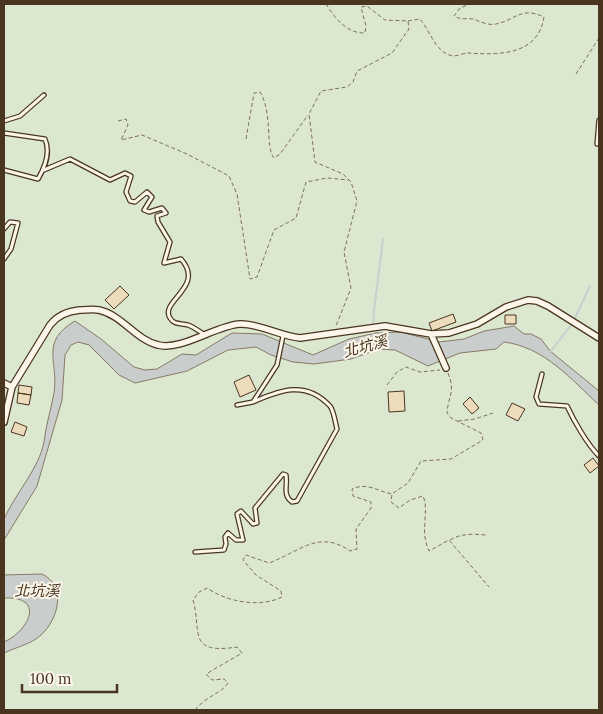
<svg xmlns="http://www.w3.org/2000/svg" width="603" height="714" font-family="Lora,'Noto Sans TC',serif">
<rect width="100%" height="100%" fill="#fbf6e9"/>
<path fill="#dce7d0" stroke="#887966" d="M 4,4 L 599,4 L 599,710 L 4,710 Z"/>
<path fill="#c9cecd" stroke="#887966" d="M 75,321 L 101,339 L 134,367 L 145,370 L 157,369 L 182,354 L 196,355 L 232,333 L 262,334 L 313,355 L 349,339 L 376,333 L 401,332 L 439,342 L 464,339 L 484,331 L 514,326 L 524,334 L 531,334 L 541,339 L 550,351 L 599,391 L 599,405 C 571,379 544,347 504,342 L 496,349 L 460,353 L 428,366 L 395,350 L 379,349 L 351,359 L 314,364 L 293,362 L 271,355 L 256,347 L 228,350 L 187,371 L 135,383 L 119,375 L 89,345 L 78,342 L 71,345 L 65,355 L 62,400 L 37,486 L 4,540 C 4,533 2,523 5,517 C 16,493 39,468 44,442 C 46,425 51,409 54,393 C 59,362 39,342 75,321 Z
M 42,574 C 69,587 57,625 36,639 C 27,645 14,648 4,653 L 4,642 C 29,631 46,596 4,598 L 4,575 Z"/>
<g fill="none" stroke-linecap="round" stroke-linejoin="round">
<path stroke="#c9cecd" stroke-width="2" d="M 574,320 L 590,286
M 373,336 L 374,311 L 383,239
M 550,352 L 572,324"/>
</g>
<path fill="#ecdcbc" stroke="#4a3520" d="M 120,286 L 129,295 L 114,309 L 105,300 Z
M 453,314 L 456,322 L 432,331 L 429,323 Z
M 505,315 L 516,315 L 516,324 L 505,324 Z
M 249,375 L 256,390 L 240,397 L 234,382 Z
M 19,385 L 32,387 L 31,395 L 18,393 Z
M 404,391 L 405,411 L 389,412 L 388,392 Z
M 18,393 L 31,395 L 29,405 L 17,403 Z
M 470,397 L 479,408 L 472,414 L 463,404 Z
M 512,403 L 525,409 L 518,421 L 506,415 Z
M 15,422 L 27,427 L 24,436 L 11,432 Z
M 593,458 L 599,466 L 590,473 L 584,465 Z"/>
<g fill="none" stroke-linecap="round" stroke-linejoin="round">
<defs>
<path id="lane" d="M 4,121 L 20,116 L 44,95
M 4,133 L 45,139 C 51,153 45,167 38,179 L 4,170
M 597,144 L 599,120
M 44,170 L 70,159 L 110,180 L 125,173 L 131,176 L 126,192 L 130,201 L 135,202 L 147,192 L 152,197 L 144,210 L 149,212 L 162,208 L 166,213 L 157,216 L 158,222 L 170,242 L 164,263 L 181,259 C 206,287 159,301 170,318 C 174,325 181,323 188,325 C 194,327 200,332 205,335
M 4,229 L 10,222 L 18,223 L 11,249 L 4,259
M 542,374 L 536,397 L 539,404 L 567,406 C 574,421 587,444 599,456
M 237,405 L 253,402
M 195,552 L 224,550 L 226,544 L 225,537 L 228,533 L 236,540 L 243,540 L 237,514 L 241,511 L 253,524 L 257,523 L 255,508 L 283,474 L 286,475 C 288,485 282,495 292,502 L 297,501 L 337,429 C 335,422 334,411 330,406 C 306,380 280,390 253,402 L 277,365 L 283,336"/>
<path id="street" d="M 431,334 L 446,368
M 4,383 L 12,387
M 4,422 L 12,387 L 50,325 C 57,316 68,311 80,310 C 86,310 93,309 99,310 C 122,315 136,340 158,345 C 181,351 217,325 240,324 C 257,323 281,336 300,338 L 385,326 L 431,334 L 449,333 L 477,324 L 506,307 L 528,300 L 537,301 L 548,306 L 599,338"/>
</defs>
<use href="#lane" stroke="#4a3520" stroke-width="5.5"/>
<use href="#street" stroke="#4a3520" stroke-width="8"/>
<path stroke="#7f6f5c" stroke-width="1" stroke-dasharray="4 2.5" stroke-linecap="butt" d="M 326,4 C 334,17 347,34 365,33 L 366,26 L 361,7 L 367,6 L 385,20 L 408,21 L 409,29 L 392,53 L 357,71 L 353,82 L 347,87 L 321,91 L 309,114 L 315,162 L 343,174 L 351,182 L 357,201 L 344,252 L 351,288 L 336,326
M 408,21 L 420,19 C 430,30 435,53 453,56 C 458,56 464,53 468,53 C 498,55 538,56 544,17 C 521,6 516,20 496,24 C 489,26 479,21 473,19 C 465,18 460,20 454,16 L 460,8 L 470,4
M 576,74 L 599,38
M 118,121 L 126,119 L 128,125 L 121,140 L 142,135 L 187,154 L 229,176 L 237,194 L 250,279 L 257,277 L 274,230 L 296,218 L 306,182 L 327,178 L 349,180
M 246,139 L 254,93 L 260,92 C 273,113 265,147 274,158 L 280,154 L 308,115
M 448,373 C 456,392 448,396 447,413 L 451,418 L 481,433 L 483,440 L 451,459 L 421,461 L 408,483 L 392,494 L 391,502 L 399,508 L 410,500 L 423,496 C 430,512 419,530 429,551 L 449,540 L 489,587
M 387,385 L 397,372 L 406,367 L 420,372 L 440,370
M 458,421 L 475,419 L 493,413
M 450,540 C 462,533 472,534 486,535
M 195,710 C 206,696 221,694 228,683 L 224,679 L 212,680 L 206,674 L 242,653 L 237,647 C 186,655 202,630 193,600 L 199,592 L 207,588 C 227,602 260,608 282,597 L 281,591 L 256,575 L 243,560 L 246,555 L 269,563 C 299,552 319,529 350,551 L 357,549 L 356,529 L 371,508 L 371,502 L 353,496 L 352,489 C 367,482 377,491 392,494"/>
<use href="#lane" stroke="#fbf6e9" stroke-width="3"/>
<use href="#street" stroke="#fbf6e9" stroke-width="5.5"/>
</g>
<g text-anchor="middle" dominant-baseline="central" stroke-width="4" stroke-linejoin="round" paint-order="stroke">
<g font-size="15" font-style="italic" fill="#4a3520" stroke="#fbf6e9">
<text transform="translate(365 346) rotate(-15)">北坑溪</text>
<text x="37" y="590">北坑溪</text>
</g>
</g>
<rect width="603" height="714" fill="none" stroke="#4a3520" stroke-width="10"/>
<path d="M22 684v8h95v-8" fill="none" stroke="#4a3520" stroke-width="2.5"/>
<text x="30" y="684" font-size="15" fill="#4a3520" stroke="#fbf6e9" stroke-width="4" paint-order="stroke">100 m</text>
</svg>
